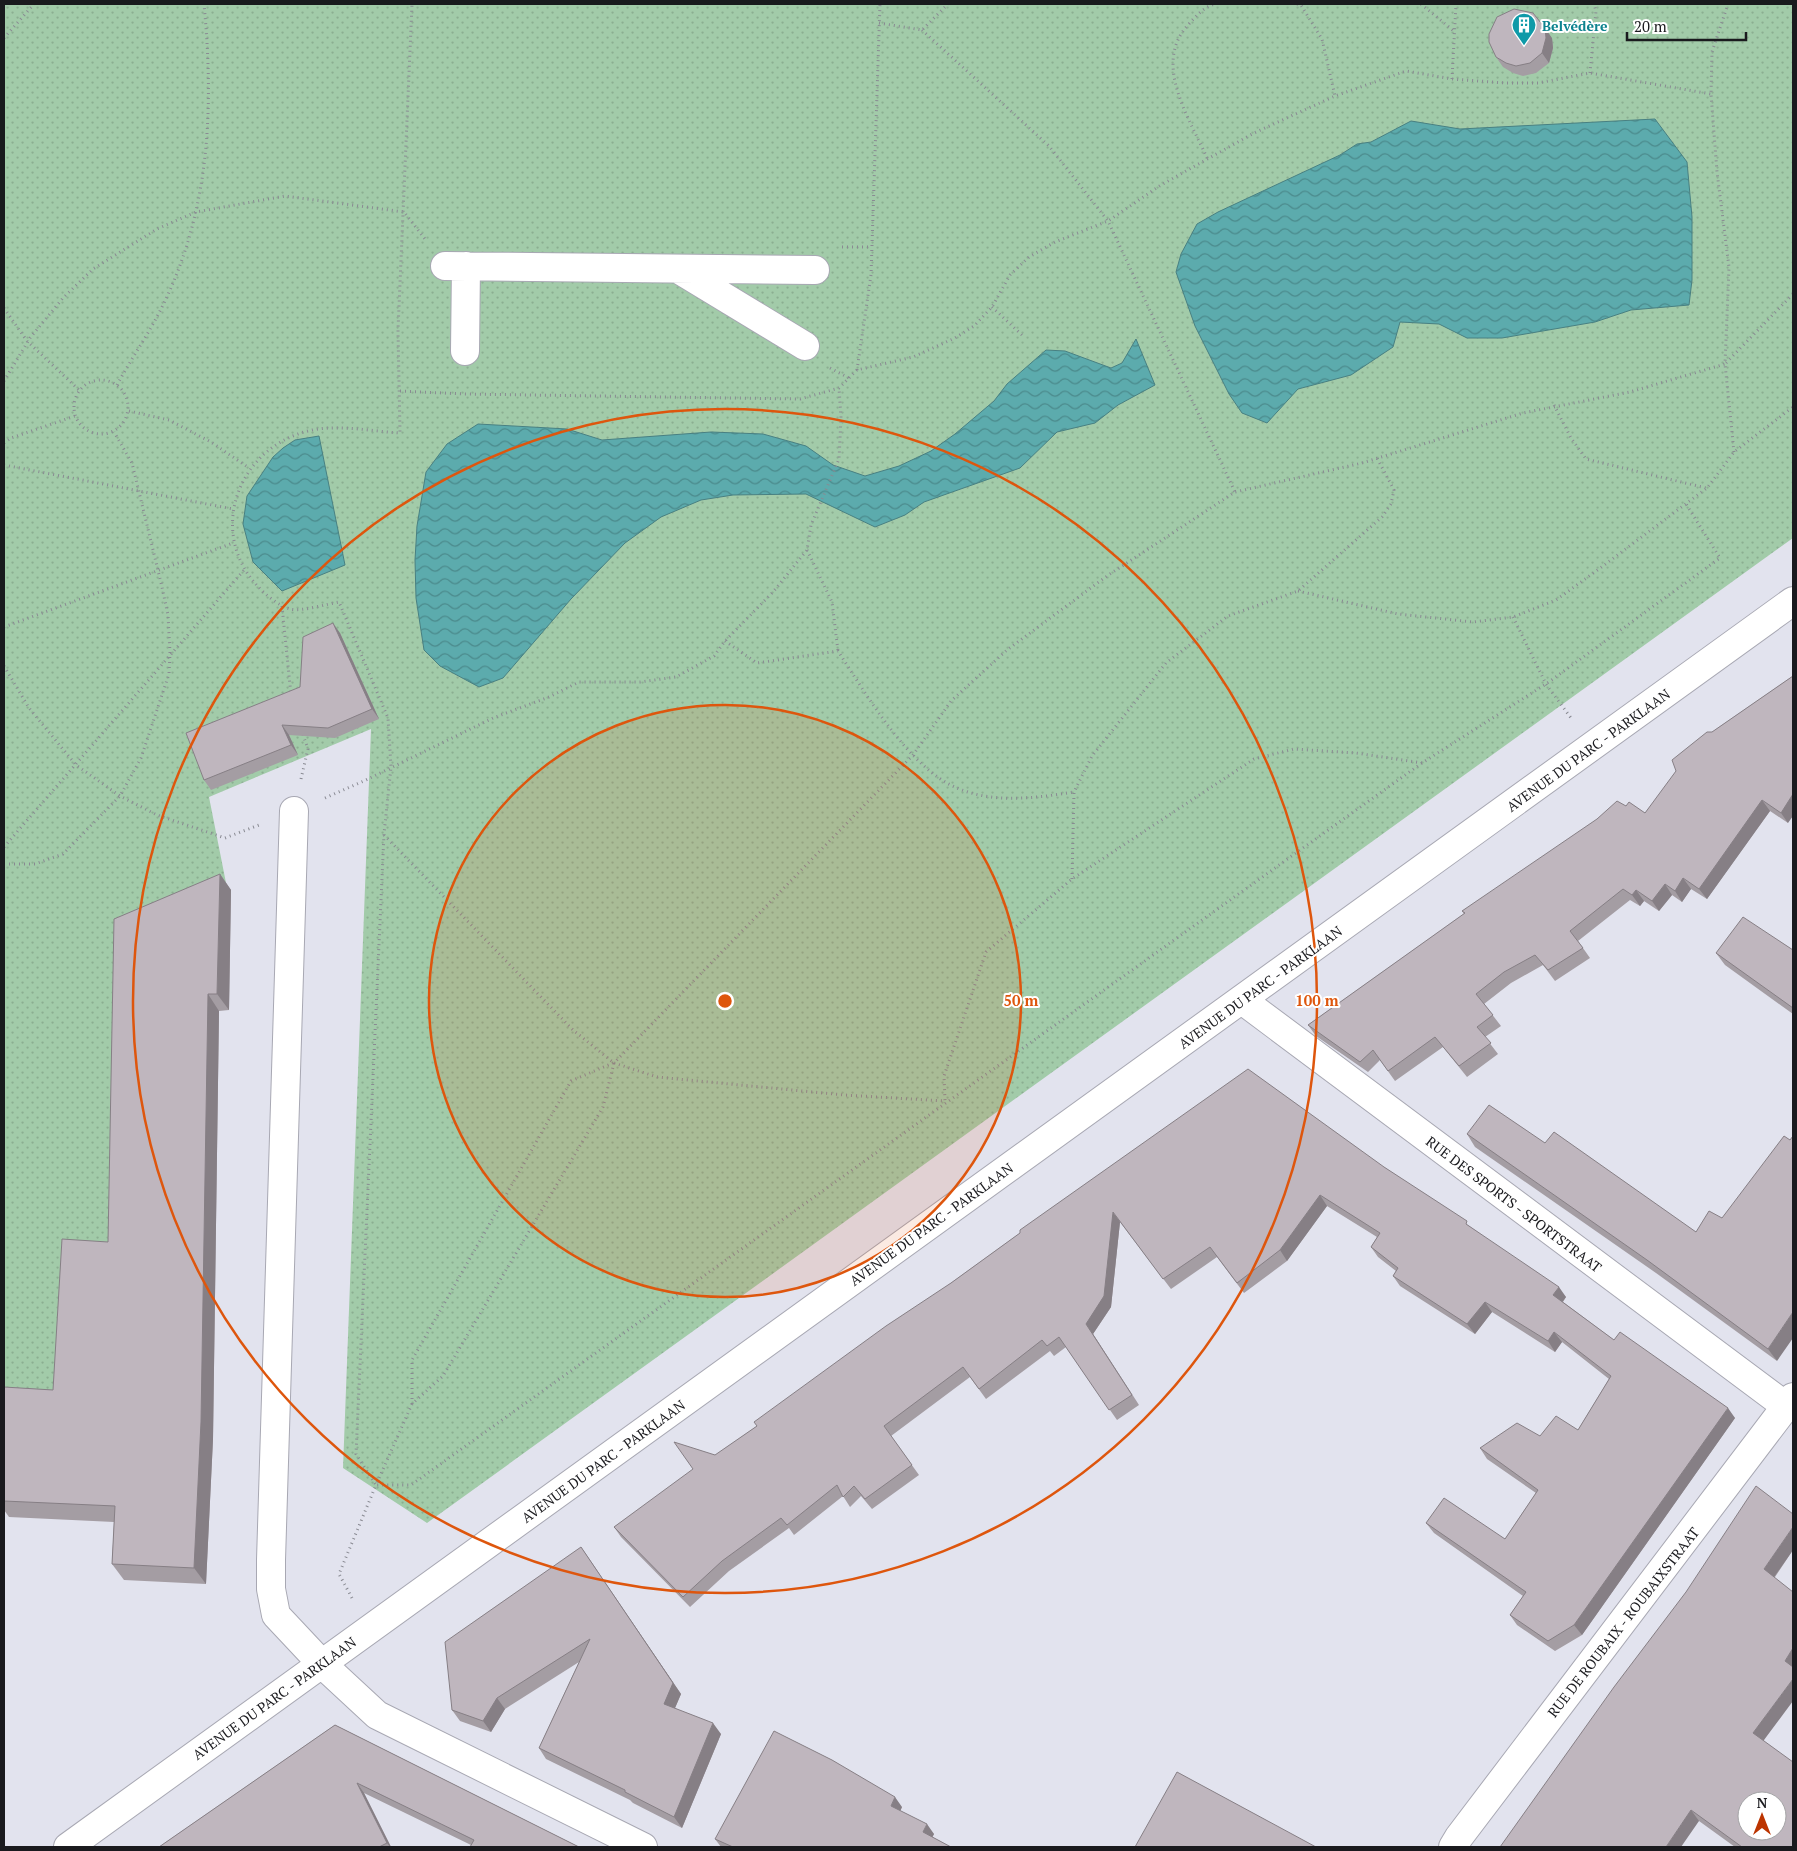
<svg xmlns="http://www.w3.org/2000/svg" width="1797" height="1851" font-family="'PT Serif',serif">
<defs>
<pattern id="park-dots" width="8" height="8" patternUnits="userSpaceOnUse" patternTransform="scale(1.25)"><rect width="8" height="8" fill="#a2cba9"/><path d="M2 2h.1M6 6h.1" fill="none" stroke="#8bae91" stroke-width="1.8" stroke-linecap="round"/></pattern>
<pattern id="water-waves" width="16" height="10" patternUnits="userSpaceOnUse" patternTransform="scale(1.25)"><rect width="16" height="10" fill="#5cabad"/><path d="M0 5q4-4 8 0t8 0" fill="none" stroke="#4b8a8c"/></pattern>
</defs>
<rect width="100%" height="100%" fill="#e2e3ee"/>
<path fill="url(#park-dots)" d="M 4,4 L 1793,4 L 1793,538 L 427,1523 L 343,1468 L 371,729 L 209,797 L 227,888 L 62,1402 L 10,1400 L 4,1511 Z"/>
<path fill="url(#water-waves)" stroke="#488082" d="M 1655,119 L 1687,162 L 1692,217 L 1692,280 L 1689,305 L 1631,310 L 1595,322 L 1502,338 L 1467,338 L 1439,324 L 1400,322 L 1393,347 L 1351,375 L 1298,389 L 1267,423 L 1242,413 L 1229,394 L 1195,326 L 1176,272 L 1181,254 L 1197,224 L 1218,212 L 1340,155 L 1357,144 L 1371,142 L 1411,121 L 1460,129 Z
M 1136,339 L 1155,385 L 1118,405 L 1095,423 L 1057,432 L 1020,468 L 924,502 L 905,515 L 875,527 L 806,494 L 733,495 L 701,500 L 661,517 L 625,543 L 571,599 L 503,678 L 479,687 L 440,666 L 424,650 L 416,598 L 415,560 L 417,526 L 426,472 L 447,444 L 478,424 L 567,429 L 602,440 L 711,432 L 763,434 L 806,446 L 833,465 L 865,476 L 899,466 L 931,451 L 955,434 L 994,401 L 1007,384 L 1046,350 L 1065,351 L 1111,368 L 1122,363 Z
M 319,436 L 345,565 L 282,591 L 253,562 L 243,524 L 247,496 L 273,457 L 283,448 L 295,440 Z"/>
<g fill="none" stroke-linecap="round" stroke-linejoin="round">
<defs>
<path id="street" d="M 445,266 L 815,270
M 678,269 L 805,346
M 465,351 L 466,266
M 294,811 L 271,1560 L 271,1589 L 276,1615 L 322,1664 L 377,1715 L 643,1847
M 1242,1000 L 1787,1407
M 68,1847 L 1793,601"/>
<path id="secondary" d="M 1453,1847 L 1459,1837 L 1793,1397"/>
</defs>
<use href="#street" stroke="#a8a8b3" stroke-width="30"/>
<use href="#secondary" stroke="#a8a8b3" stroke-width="30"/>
<path stroke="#898a92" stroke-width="3" stroke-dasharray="1 4" stroke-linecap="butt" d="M 1297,4 L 1301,5 L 1322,39 L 1335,96
M 1421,4 L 1455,32
M 879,23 L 922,30 L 948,4
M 922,30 L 1049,146 L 1108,221 L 1235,492
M 4,38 L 34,4
M 1590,73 L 1596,11 L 1594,4
M 1452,79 L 1456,4
M 1207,158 C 1190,119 1152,64 1188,25 C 1196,16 1204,7 1215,4
M 842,247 L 872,247
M 992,307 L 1023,336
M 4,308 L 27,341 L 79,390
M 830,368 L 849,378
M 857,370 L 871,275 L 880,4
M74 407a27 27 0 1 1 54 0a27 27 0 1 1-54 0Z
M 4,381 L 30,338 L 63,298 L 93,269 L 157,229 L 196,212 L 285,196 L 404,212 L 425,239
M 117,385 C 131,359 148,335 161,309 C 210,212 214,109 204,4
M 400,391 L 464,394 L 800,399 L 839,388 L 857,370 L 913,357 L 955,338 L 974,326 L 992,307 L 1010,275 L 1029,257 L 1055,242 L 1108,221 L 1161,185 L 1254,133 L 1335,96 L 1406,71 L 1452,79 L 1505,83 L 1538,83 L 1590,73 L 1711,94
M 1554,405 L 1571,438 L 1586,459 L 1706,488
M 129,411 L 169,420 L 211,442 L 249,468
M 4,443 L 11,438 L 75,416
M 1734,452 L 1725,364 L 1793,294
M 4,465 L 233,509
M 807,550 L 832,602 L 838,651
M 1298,591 L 1398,614 L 1473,622 L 1513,617 L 1556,600 L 1599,569 L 1707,488 L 1734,452 L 1793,407
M 282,606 L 291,695
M 1513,617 L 1546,684 L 1571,718
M 4,627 L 233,543
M 725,641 L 757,663 L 838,651 C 866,694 909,768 957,788 C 994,804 1036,798 1074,792
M 4,666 L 29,708 L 76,765 L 120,796 L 157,815 L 225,838 L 259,825
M 1422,763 L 1356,753 L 1294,749 L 1254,759 L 1072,879 L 986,952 L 944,1076 L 945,1101 L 844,1095 L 657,1077 L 614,1063 L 913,755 L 951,701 L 1007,650 L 1107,576 L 1235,492 L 1362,463 L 1523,413 L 1630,392 L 1725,364 L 1729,267 L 1717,172 L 1711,94 L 1712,52 L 1728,4
M 301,779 L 308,749 L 302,732
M 325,798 L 366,780 L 493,718 L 549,697 L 579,682 L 640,682 L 676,677 L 714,656 L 725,641 L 773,592 L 807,550 L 811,525 L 839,459 L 841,418 L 839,388
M 384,835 L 573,1030 L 614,1063
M 4,847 L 244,570
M 4,864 L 35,864 L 63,854 L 120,796 L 141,758 L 169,674 L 170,653 L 168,615 L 162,587 L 132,463 L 114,432
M 1072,879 L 1074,792 L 1092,756 L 1166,663 L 1228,616 L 1298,591 L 1382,517 L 1391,504 L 1394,490 L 1377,458
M 614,1063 L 603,1107 L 443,1376 L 412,1404 L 376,1485 L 411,1485 L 1422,763 L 1546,684 L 1720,558 L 1686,504
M 412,1404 L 412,1360 L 571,1081 L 613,1063
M 352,1598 L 339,1574 L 376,1485 L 356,1454 L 384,834 L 391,767 L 388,718 L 339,602 C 327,604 301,612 290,609 C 277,605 263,593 254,582 C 211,531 236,456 298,434 C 330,422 367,431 400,433 L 398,330 L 412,4"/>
<use href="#street" stroke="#fff" stroke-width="28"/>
<use href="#secondary" stroke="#fff" stroke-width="28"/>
</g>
<path fill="#a49da3" d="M 1552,38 L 1553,48 L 1549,63 L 1536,73 L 1523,76 L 1513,73 L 1503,67 L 1496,57 Z
M 340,633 L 379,719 L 335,738 L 289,735 L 298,755 L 211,790 L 204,780 L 300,687 Z
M 1793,676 L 1788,823 L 1770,811 L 1707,899 L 1691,889 L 1682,902 L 1672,895 L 1659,911 L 1644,901 L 1640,906 L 1630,900 L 1578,941 L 1590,958 L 1555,981 L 1543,965 L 1511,983 L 1484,1004 L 1501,1026 L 1485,1037 L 1498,1054 L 1467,1077 L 1443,1047 L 1395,1081 L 1380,1060 L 1368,1072 L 1316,1036 L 1308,1025 L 1464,914 L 1462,911 L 1626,806 L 1645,813 L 1712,732 Z
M 220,874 L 231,890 L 229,1010 L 219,1011 L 213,1439 L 206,1584 L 124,1580 L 112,1564 L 114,1522 L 9,1517 L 4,1510 L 4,1387 L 53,1390 L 108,1242 Z
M 1793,950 L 1793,1014 L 1725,965 L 1716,953 Z
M 1467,1134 L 1545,1143 L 1696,1232 L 1777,1361 L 1656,1273 L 1475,1147 Z
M 1384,1167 L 1472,1228 L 1566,1297 L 1563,1302 L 1614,1340 L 1735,1418 L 1582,1635 L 1555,1651 L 1517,1625 L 1510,1615 L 1523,1596 L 1434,1533 L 1426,1523 L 1505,1539 L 1536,1493 L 1487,1459 L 1480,1448 L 1540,1436 L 1578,1430 L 1609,1379 L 1562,1342 L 1555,1352 L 1492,1312 L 1475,1334 L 1400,1286 L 1393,1276 L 1396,1271 L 1378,1257 L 1371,1247 L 1377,1237 L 1327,1206 L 1287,1261 L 1244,1293 L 1217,1257 L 1171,1289 L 1120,1222 L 1111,1307 L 1093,1334 L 1139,1405 L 1117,1420 L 1066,1347 L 1054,1356 L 1050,1351 L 986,1399 L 970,1377 L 891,1436 L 919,1475 L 872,1509 L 861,1496 L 850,1507 L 843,1496 L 794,1535 L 789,1528 L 729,1571 L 690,1607 L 621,1537 L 614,1527 L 757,1426 L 951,1283 L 1020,1233 Z
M 581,1547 L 681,1694 L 675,1708 L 721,1734 L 682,1828 L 633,1803 L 630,1800 L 546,1759 L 539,1748 L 579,1662 L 505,1709 L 491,1732 L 460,1721 L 452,1710 Z
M 1793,1550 L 1775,1577 L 1764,1741 L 1793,1847 L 1735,1847 L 1699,1821 L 1500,1847 Z
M 335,1725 L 579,1847 L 471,1845 L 364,1793 L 391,1847 L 159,1847 Z
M 902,1807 L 900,1811 L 934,1834 L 932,1837 L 951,1847 L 721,1847 L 715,1839 Z"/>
<path fill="#867f85" d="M 1545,28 L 1552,38 L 1553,48 L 1549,63 L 1542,53 Z
M 333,623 L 340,633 L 379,719 L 372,709 Z
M 282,725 L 289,735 L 298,755 L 291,745 Z
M 1793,794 L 1793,816 L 1788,823 L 1781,813 Z
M 1762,800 L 1770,811 L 1707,899 L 1699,889 Z
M 220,874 L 231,890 L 229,1010 L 217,994 Z
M 1683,878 L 1691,889 L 1682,902 L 1675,891 Z
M 1665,884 L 1672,895 L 1659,911 L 1652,901 Z
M 1636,890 L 1644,901 L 1640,906 L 1632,895 Z
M 208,994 L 219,1011 L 213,1439 L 206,1584 L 194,1568 Z
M 1320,1195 L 1327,1206 L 1287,1261 L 1280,1250 Z
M 1113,1212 L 1120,1222 L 1111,1307 L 1093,1334 L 1139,1405 L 1086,1324 Z
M 1559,1287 L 1566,1297 L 1560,1305 L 1553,1295 Z
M 1485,1302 L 1492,1312 L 1475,1334 L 1467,1324 Z
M 1793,1312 L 1793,1338 L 1777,1361 L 1768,1349 Z
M 1554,1332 L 1562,1342 L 1555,1352 L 1548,1341 Z
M 1728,1408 L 1735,1418 L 1582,1635 L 1574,1625 Z
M 1793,1527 L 1793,1550 L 1772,1580 L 1764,1569 Z
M 581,1547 L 681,1694 L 672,1715 L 664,1704 Z
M 1793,1648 L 1793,1671 L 1785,1661 Z
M 1793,1679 L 1793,1701 L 1761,1744 L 1753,1733 Z
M 497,1698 L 505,1709 L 491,1732 L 483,1721 Z
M 713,1723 L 721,1734 L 682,1828 L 674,1817 Z
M 357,1783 L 364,1793 L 391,1847 L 390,1847 L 387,1843 Z
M 895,1797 L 902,1807 L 898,1816 L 891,1806 Z
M 1691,1810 L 1699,1821 L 1681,1847 L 1666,1847 Z
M 927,1824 L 934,1834 L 930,1842 L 923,1832 Z"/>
<path fill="#bfb6be" stroke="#867f85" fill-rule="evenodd" d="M 1514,9 L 1533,13 L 1545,28 L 1546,38 L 1542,53 L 1530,63 L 1516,66 L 1506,63 L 1496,57 L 1489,42 L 1489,34 L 1497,17 Z
M 333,623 L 372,709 L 328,728 L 282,725 L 291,745 L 204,780 L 186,733 L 300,687 L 303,637 Z
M 1793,676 L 1793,794 L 1781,813 L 1762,800 L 1699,889 L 1683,878 L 1675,891 L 1665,884 L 1652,901 L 1636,890 L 1632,895 L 1623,889 L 1570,931 L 1583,948 L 1548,970 L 1535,955 L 1504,972 L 1476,994 L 1493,1015 L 1477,1027 L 1491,1043 L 1459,1066 L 1435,1037 L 1388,1071 L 1373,1050 L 1360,1062 L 1308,1025 L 1465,913 L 1462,911 L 1597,819 L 1617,801 L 1626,806 L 1629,802 L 1645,813 L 1676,771 L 1672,760 L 1707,732 L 1712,732 Z
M 220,874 L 217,994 L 208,994 L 201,1422 L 194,1568 L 112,1564 L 115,1506 L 4,1501 L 4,1387 L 53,1390 L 62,1239 L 108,1242 L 114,919 Z
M 1743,917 L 1793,950 L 1793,1008 L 1716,953 Z
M 1248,1069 L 1384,1167 L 1467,1221 L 1466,1224 L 1559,1287 L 1553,1295 L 1614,1340 L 1620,1332 L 1728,1408 L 1574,1625 L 1548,1641 L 1510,1615 L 1526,1592 L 1426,1523 L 1444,1498 L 1505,1539 L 1538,1490 L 1480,1448 L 1517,1423 L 1540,1436 L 1556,1416 L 1578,1430 L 1611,1376 L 1554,1332 L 1548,1341 L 1485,1302 L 1467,1324 L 1393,1276 L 1398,1268 L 1371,1247 L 1380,1233 L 1320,1195 L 1280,1250 L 1237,1283 L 1210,1247 L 1163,1279 L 1113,1212 L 1104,1296 L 1086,1324 L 1132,1395 L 1109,1410 L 1059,1337 L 1047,1346 L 1042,1340 L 979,1389 L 963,1367 L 884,1426 L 912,1465 L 865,1499 L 854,1486 L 843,1497 L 837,1485 L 787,1525 L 781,1518 L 722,1561 L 683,1597 L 614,1527 L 693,1469 L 674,1442 L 715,1455 L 757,1426 L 754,1422 L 886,1326 L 951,1283 L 1020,1233 L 1020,1230 Z
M 1489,1105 L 1545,1143 L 1554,1132 L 1696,1232 L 1709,1211 L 1722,1218 L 1784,1136 L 1790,1140 L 1793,1136 L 1793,1312 L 1768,1349 L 1647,1260 L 1467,1134 Z
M 1756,1486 L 1793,1514 L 1793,1527 L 1764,1569 L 1793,1592 L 1793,1648 L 1785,1661 L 1793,1667 L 1793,1679 L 1753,1733 L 1793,1762 L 1793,1847 L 1742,1847 L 1691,1810 L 1666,1847 L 1500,1847 L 1614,1687 L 1686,1592 ZM 1747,1801 L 1777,1801 L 1777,1831 L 1747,1831 Z
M 581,1547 L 673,1683 L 664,1704 L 713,1723 L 674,1817 L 625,1792 L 625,1790 L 539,1748 L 590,1639 L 497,1698 L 483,1721 L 452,1710 L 445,1642 Z
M 335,1725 L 579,1847 L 470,1847 L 474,1840 L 357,1783 L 387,1843 L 379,1847 L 159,1847 Z
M 774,1731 L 832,1760 L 895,1797 L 891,1806 L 927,1824 L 923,1832 L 951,1847 L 733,1847 L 715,1839 Z
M 1177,1772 L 1316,1847 L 1135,1847 Z"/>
<circle cx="725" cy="1001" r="296" fill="#de560d" fill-opacity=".12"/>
<g fill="none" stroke="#de560d" stroke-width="2.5">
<circle cx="725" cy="1001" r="296"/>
<circle cx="725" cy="1001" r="592"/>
</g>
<defs>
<symbol id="building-pin" viewBox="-11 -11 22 30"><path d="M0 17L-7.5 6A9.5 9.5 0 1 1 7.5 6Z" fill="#0f9aa8" stroke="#fff"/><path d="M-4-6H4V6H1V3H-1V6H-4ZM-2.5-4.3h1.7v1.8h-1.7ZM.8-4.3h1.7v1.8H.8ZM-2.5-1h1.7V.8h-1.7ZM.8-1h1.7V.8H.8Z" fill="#fff"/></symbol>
</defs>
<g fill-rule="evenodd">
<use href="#building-pin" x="1510" y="11" width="28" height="38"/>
</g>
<g text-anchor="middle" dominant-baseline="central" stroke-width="4" stroke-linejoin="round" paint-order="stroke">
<g font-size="14" font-weight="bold" fill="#0d838f" stroke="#fff" text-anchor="start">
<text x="1542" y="25">Belvédère</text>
</g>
<g font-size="14" fill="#1a1a1e" stroke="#fff">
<text transform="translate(1588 750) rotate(-36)">AVENUE DU PARC - PARKLAAN</text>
<text transform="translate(1260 987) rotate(-36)">AVENUE DU PARC - PARKLAAN</text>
<text transform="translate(1514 1204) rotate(37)">RUE DES SPORTS - SPORTSTRAAT</text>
<text transform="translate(931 1224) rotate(-36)">AVENUE DU PARC - PARKLAAN</text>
<text transform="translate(603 1461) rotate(-36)">AVENUE DU PARC - PARKLAAN</text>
<text transform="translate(1623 1622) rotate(-52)">RUE DE ROUBAIX - ROUBAIXSTRAAT</text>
<text transform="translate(274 1698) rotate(-36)">AVENUE DU PARC - PARKLAAN</text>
</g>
</g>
<circle cx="725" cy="1001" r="8" fill="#de560d" stroke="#fff" stroke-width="2.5"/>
<g font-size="15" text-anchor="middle" font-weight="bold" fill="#de560d" stroke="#fff" stroke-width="4" stroke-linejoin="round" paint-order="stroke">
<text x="1021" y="1006">50 m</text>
<text x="1317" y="1006">100 m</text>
</g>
<rect width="1797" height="1851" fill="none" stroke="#1a1a1e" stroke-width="10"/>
<g transform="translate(1762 1816)"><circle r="24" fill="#ffffff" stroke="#a3a3a5"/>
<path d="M0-4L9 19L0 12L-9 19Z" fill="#bc3400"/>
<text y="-8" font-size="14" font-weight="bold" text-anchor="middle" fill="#1a1a1e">N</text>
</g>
<path d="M1627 32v8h119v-8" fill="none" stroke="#1a1a1e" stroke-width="2.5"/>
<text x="1634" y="32" font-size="15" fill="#1a1a1e" stroke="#ffffff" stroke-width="4" paint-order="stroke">20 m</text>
</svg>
